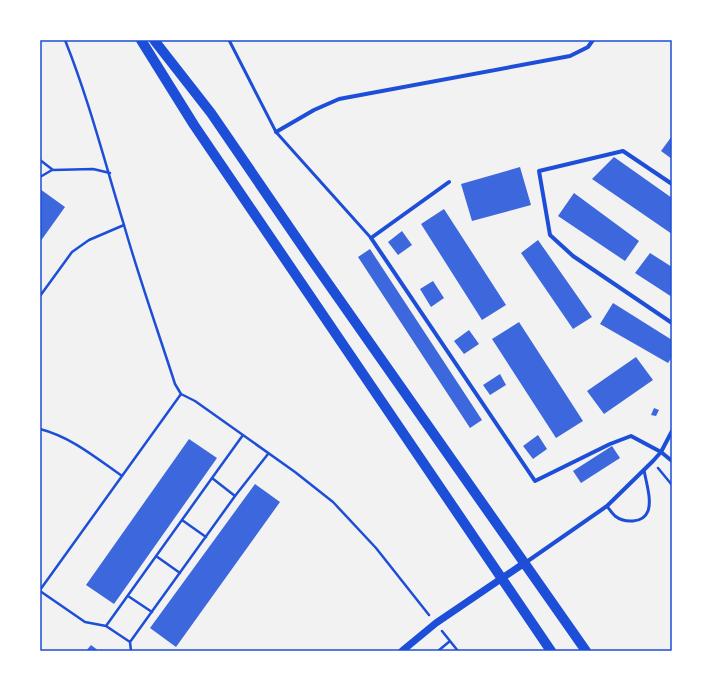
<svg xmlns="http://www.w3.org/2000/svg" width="712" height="691" font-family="'Work Sans',sans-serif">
<rect width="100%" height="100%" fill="#f2f2f2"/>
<path fill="#3d67dc" d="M 672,136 L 672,159 L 661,151 Z
M 614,157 L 672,198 L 672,234 L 592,179 Z
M 520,167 L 531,205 L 472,221 L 461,184 Z
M 40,189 L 65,207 L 40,242 Z
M 574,193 L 639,241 L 625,261 L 558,216 Z
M 444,209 L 506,305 L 482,320 L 421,224 Z
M 402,231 L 412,245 L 398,255 L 388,242 Z
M 538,240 L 592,317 L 573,329 L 521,253 Z
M 370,249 L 482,420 L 470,428 L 358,257 Z
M 650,253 L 672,267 L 672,297 L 635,273 Z
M 433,281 L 444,298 L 431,307 L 420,289 Z
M 613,303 L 672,340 L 672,357 L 668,363 L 600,324 Z
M 519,322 L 583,421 L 556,438 L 492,339 Z
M 469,330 L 479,344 L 464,354 L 454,341 Z
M 636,357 L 653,380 L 604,414 L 587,391 Z
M 500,374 L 506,385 L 490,395 L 483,385 Z
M 654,408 L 659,410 L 656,416 L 651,415 Z
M 538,435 L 547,449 L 533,459 L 523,446 Z
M 189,439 L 217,458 L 114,604 L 86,585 Z
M 612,446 L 620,458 L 581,483 L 573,471 Z
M 255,484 L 280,502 L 176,647 L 150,628 Z
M 91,645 L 99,651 L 86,651 Z"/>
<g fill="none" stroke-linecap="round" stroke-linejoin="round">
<path stroke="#1d4ed8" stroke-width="2.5" d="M 65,40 C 89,100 105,163 124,225 C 139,278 158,331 175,384 L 181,394 L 195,401 L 295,472 L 333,502 L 376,548 L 429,615
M 40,160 L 53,170 L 93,169 L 110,173
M 40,177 L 52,170
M 40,296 L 72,252 L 89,240 L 124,225
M 40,429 C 71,437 95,457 122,476
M 658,468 L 672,485
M 212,478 L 243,435
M 235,496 L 268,454
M 182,520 L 206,537
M 156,556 L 180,573
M 40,590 L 181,394
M 40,591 L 85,622 L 106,626 L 130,642 L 131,651
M 128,596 L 152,612
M 106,626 L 212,478 L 235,496 L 130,642
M 442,631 L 458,651
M 438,651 L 450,641"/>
<path stroke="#1d4ed8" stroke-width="3" d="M 229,40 L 276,132 L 371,238
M 607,506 C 609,509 612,513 615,516 C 624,523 643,524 648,511 C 652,500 646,482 644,470"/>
<path stroke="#1d4ed8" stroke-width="4" d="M 276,132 L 314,110 L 339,99 L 570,56 L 588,47 L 593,40
M 449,182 L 371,238 L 535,481 L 610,444 L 631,436 L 661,452 L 672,461
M 672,184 L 623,151 L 539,171 L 550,235 L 573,256 L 672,323
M 525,563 L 607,506 L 653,461 L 661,452 L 672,431"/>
<path stroke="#1d4ed8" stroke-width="7" d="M 402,651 L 436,623 L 523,564"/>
<path stroke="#1d4ed8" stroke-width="10" d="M 141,40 L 194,125 L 551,651
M 154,40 L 211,113 L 311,259 L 586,651"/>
</g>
<rect width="712" height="691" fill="none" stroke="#ffffff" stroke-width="82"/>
<rect x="41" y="41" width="630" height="609" fill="none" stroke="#1d4ed8" stroke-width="1.5"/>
</svg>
